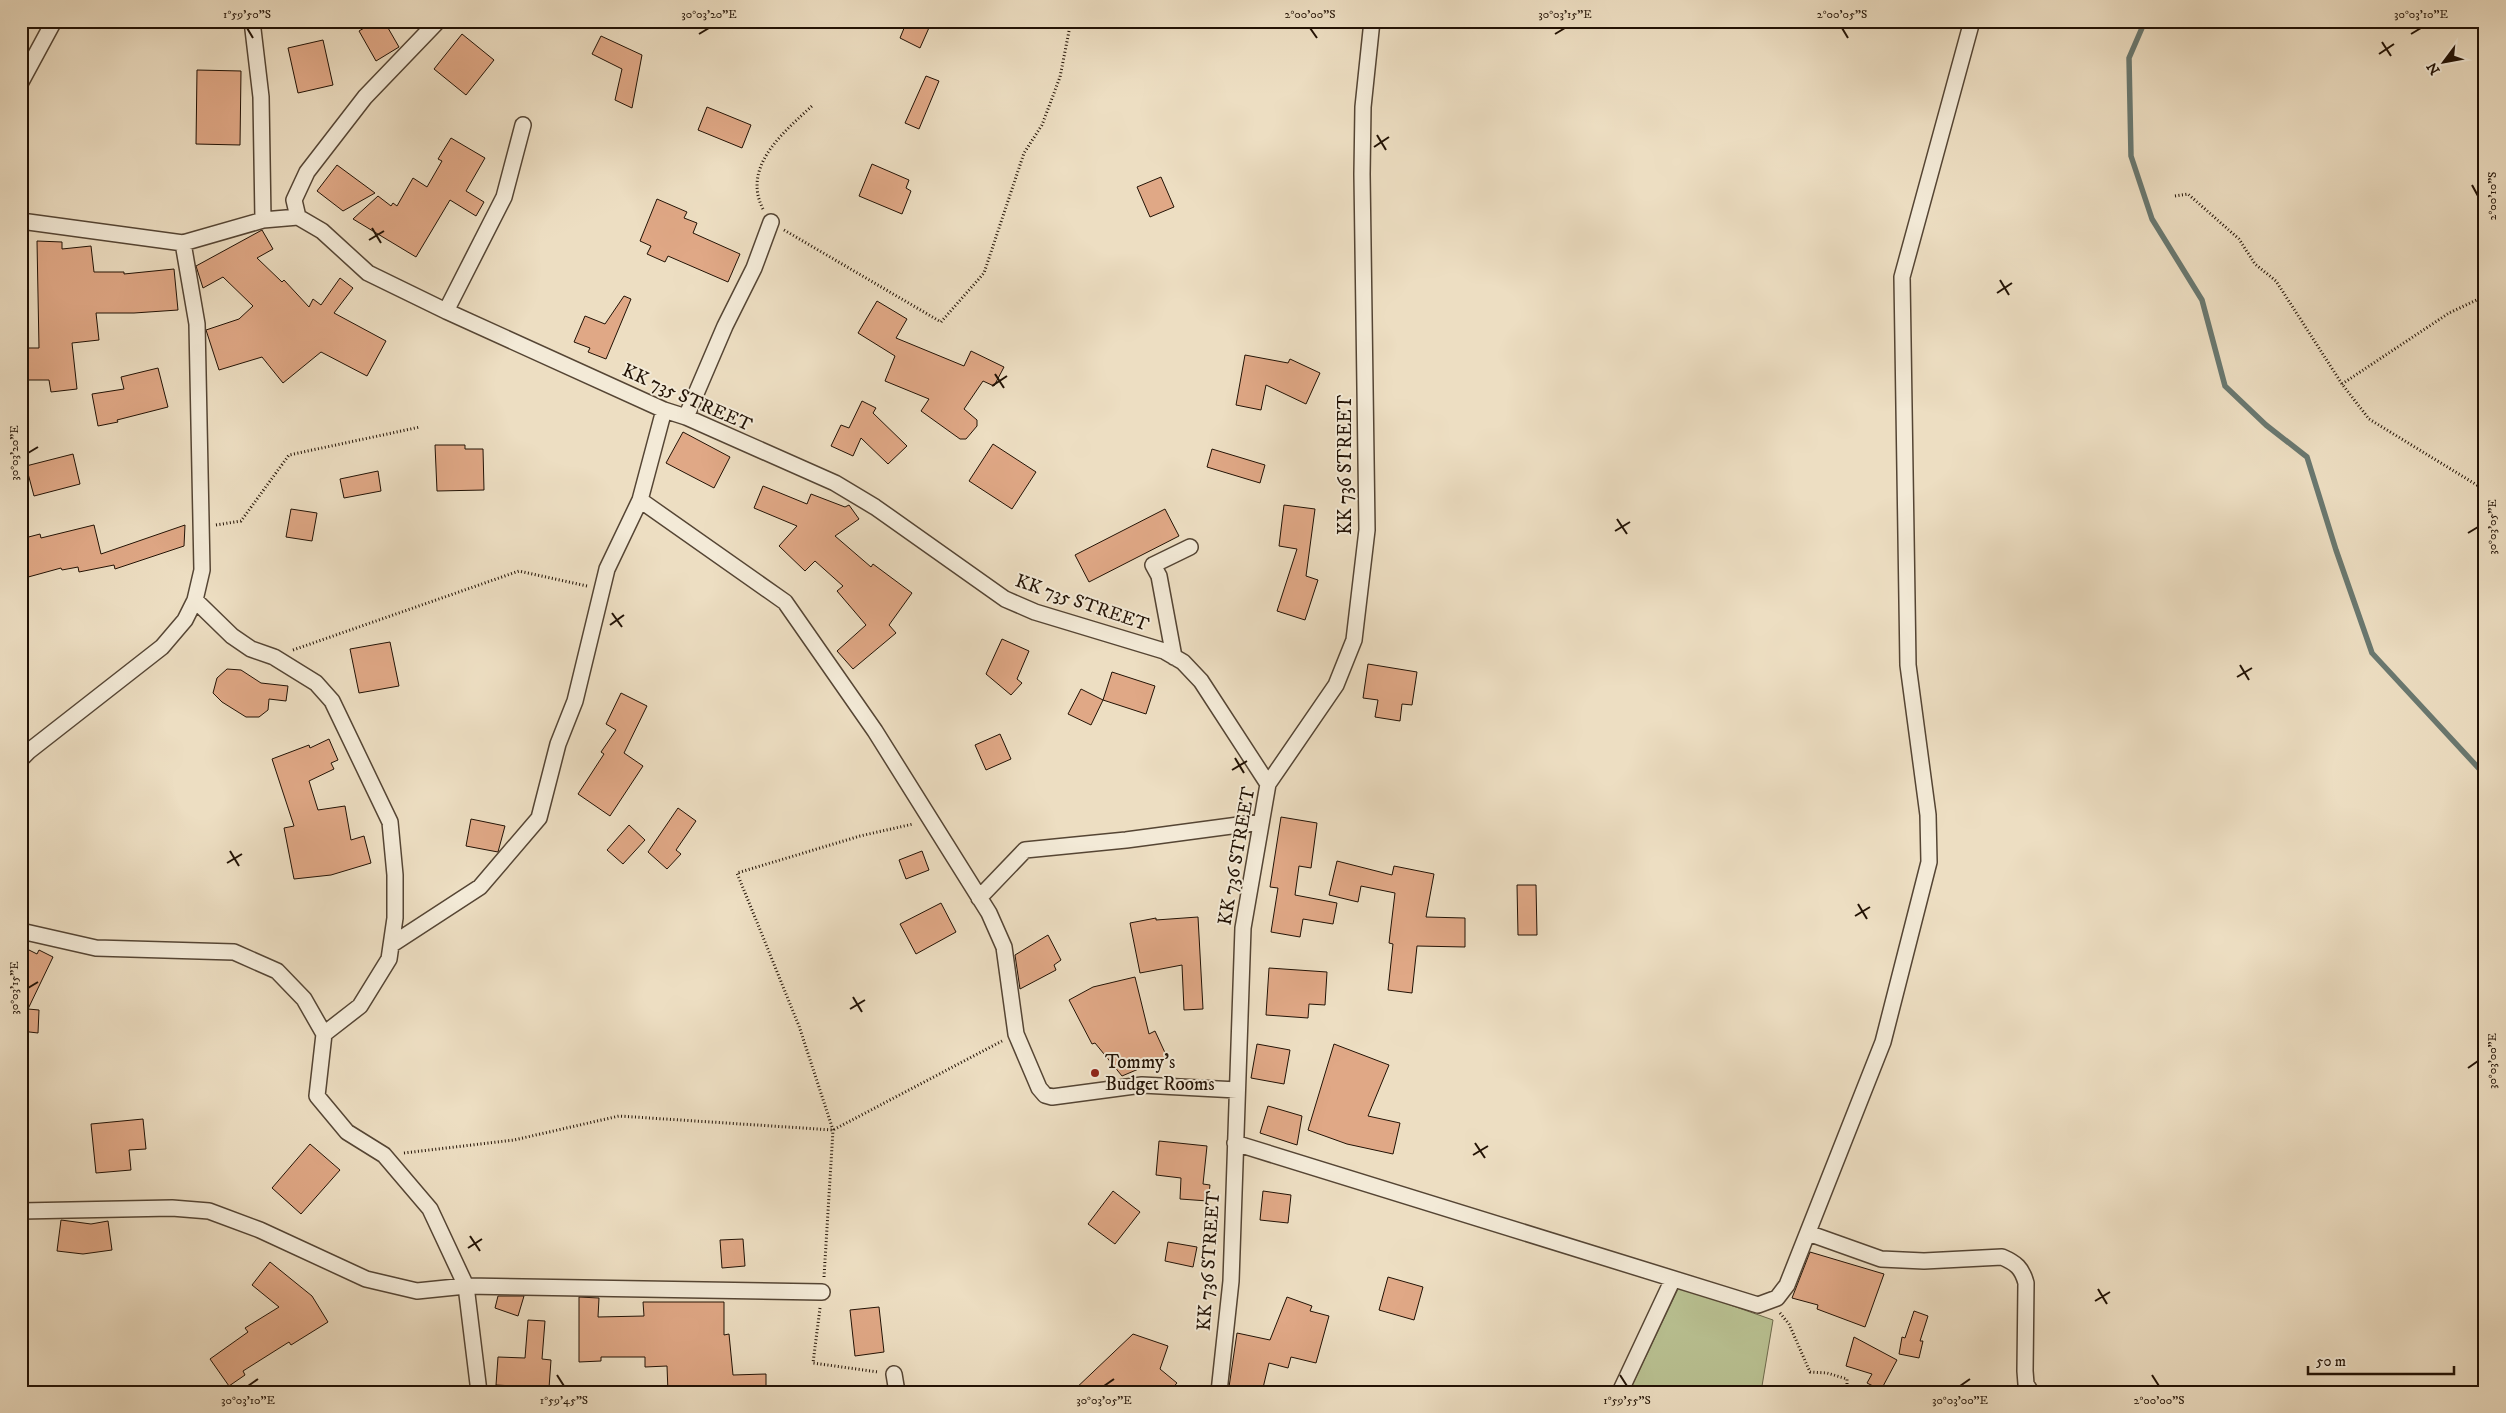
<svg xmlns="http://www.w3.org/2000/svg" width="2506" height="1413" font-family="'IM FELL DW Pica',serif">
<rect width="100%" height="100%" fill="#eddec2"/>
<filter id="stains"><feTurbulence type="fractalNoise" baseFrequency=".004" numOctaves="4"/><feColorMatrix values="0 0 0 0 .2 0 0 0 0 .09 0 0 0 0 .02 0 0 0 .5 -.17"/></filter>
<radialGradient id="worn" r=".72"><stop offset=".6" stop-color="#630" stop-opacity="0"/><stop offset="1" stop-color="#630" stop-opacity=".3"/></radialGradient>
<path fill="#b9c192" stroke="#6e6a4c" d="M 1679,1287 L 1773,1320 L 1761,1392 L 1629,1392 Z"/>
<g fill="none" stroke-linecap="round" stroke-linejoin="round">
<path stroke="#697870" stroke-width="5.5" d="M 2145,21 L 2129,58 L 2131,156 L 2152,219 L 2202,300 L 2225,386 L 2266,425 L 2307,457 L 2336,550 L 2372,653 L 2484,774 L 2485,791"/>
</g>
<path fill="#e0a886" stroke="#221205" d="M 376,21 L 384,21 L 399,47 L 376,61 L 359,31 Z
M 907,21 L 932,21 L 920,48 L 900,38 Z
M 462,34 L 494,60 L 466,95 L 434,69 Z
M 601,36 L 642,55 L 632,108 L 615,100 L 622,69 L 592,54 Z
M 323,40 L 333,85 L 298,93 L 288,48 Z
M 197,70 L 241,71 L 240,145 L 196,144 Z
M 926,76 L 939,81 L 919,129 L 905,123 Z
M 707,107 L 751,125 L 742,148 L 698,130 Z
M 451,138 L 485,158 L 466,191 L 484,202 L 476,216 L 450,200 L 416,257 L 353,219 L 378,196 L 391,206 L 393,203 L 397,206 L 413,178 L 427,187 L 442,161 L 438,159 Z
M 872,164 L 909,180 L 906,188 L 911,191 L 902,214 L 859,196 Z
M 337,165 L 375,193 L 343,211 L 317,191 Z
M 1161,177 L 1174,207 L 1150,217 L 1137,187 Z
M 657,199 L 687,212 L 684,218 L 697,223 L 693,233 L 740,254 L 728,282 L 668,256 L 665,262 L 647,254 L 651,246 L 640,241 Z
M 262,230 L 273,249 L 257,258 L 282,282 L 284,280 L 309,307 L 313,299 L 321,305 L 340,278 L 353,288 L 334,313 L 386,341 L 367,376 L 321,352 L 283,383 L 262,357 L 219,370 L 206,330 L 239,319 L 253,306 L 223,277 L 203,288 L 196,266 Z
M 37,241 L 62,242 L 62,249 L 91,246 L 94,272 L 124,272 L 124,274 L 174,269 L 178,310 L 134,313 L 96,313 L 99,340 L 72,343 L 77,389 L 51,392 L 49,380 L 24,380 L 23,348 L 39,348 Z
M 624,296 L 631,299 L 606,359 L 588,352 L 590,348 L 574,342 L 585,316 L 605,324 Z
M 877,301 L 907,319 L 896,338 L 964,366 L 971,351 L 1004,367 L 994,386 L 983,381 L 964,409 L 977,420 L 977,426 L 966,439 L 960,439 L 921,411 L 929,399 L 885,381 L 895,356 L 858,333 Z
M 1245,355 L 1288,363 L 1290,359 L 1320,373 L 1306,404 L 1266,385 L 1261,410 L 1236,405 Z
M 158,368 L 168,407 L 117,420 L 118,422 L 98,426 L 92,394 L 124,389 L 121,377 Z
M 862,401 L 876,408 L 873,413 L 907,446 L 888,464 L 861,438 L 853,456 L 831,446 L 841,425 L 849,428 Z
M 683,432 L 730,457 L 714,488 L 666,463 Z
M 993,444 L 1036,472 L 1012,509 L 969,481 Z
M 435,445 L 465,445 L 465,449 L 483,449 L 484,490 L 437,491 Z
M 1212,449 L 1265,465 L 1260,483 L 1207,467 Z
M 73,454 L 80,484 L 34,496 L 26,466 Z
M 378,471 L 381,491 L 344,498 L 340,479 Z
M 763,486 L 807,504 L 811,494 L 845,507 L 849,505 L 859,519 L 835,536 L 871,567 L 873,564 L 912,593 L 889,625 L 896,633 L 853,669 L 837,651 L 866,625 L 837,591 L 843,586 L 815,561 L 805,571 L 779,546 L 797,526 L 754,508 Z
M 1284,505 L 1315,509 L 1306,576 L 1318,580 L 1305,620 L 1277,611 L 1297,549 L 1279,546 Z
M 291,509 L 317,513 L 312,541 L 286,537 Z
M 1165,509 L 1179,536 L 1089,582 L 1075,555 Z
M 94,525 L 101,554 L 185,525 L 184,546 L 115,569 L 114,565 L 79,572 L 78,567 L 62,570 L 61,568 L 21,579 L 21,539 L 40,534 L 41,538 Z
M 1002,639 L 1029,651 L 1017,679 L 1022,683 L 1011,695 L 986,674 Z
M 390,642 L 399,686 L 359,693 L 350,649 Z
M 1368,664 L 1417,672 L 1412,705 L 1402,704 L 1400,721 L 1375,717 L 1378,700 L 1363,698 Z
M 227,669 L 241,670 L 261,683 L 288,686 L 286,701 L 269,699 L 268,710 L 259,717 L 246,717 L 222,702 L 213,693 L 217,678 Z
M 1112,672 L 1155,686 L 1146,714 L 1103,700 Z
M 1081,689 L 1103,700 L 1091,725 L 1068,714 Z
M 621,693 L 647,706 L 624,753 L 643,766 L 610,816 L 578,794 L 604,754 L 601,752 L 616,730 L 606,724 Z
M 1000,734 L 1011,759 L 986,770 L 975,745 Z
M 329,739 L 338,760 L 331,763 L 334,769 L 309,781 L 318,810 L 345,806 L 351,840 L 364,836 L 371,863 L 331,875 L 294,879 L 284,828 L 294,826 L 272,759 L 309,745 L 310,748 Z
M 678,808 L 696,821 L 676,850 L 681,854 L 667,869 L 648,852 Z
M 1281,817 L 1317,823 L 1311,868 L 1299,866 L 1295,895 L 1337,903 L 1333,924 L 1303,919 L 1300,937 L 1271,932 L 1278,888 L 1270,887 Z
M 471,819 L 505,826 L 498,852 L 466,846 Z
M 629,825 L 645,840 L 623,864 L 607,850 Z
M 922,851 L 929,870 L 906,879 L 899,860 Z
M 1337,861 L 1392,875 L 1394,866 L 1434,874 L 1426,917 L 1465,918 L 1465,947 L 1417,946 L 1412,993 L 1388,990 L 1393,944 L 1389,943 L 1395,893 L 1361,886 L 1358,902 L 1329,895 Z
M 1517,885 L 1536,885 L 1537,935 L 1518,935 Z
M 941,903 L 956,932 L 916,954 L 900,924 Z
M 1198,917 L 1203,1009 L 1184,1010 L 1182,965 L 1140,973 L 1130,923 L 1156,918 L 1156,920 Z
M 1048,935 L 1061,960 L 1054,965 L 1056,970 L 1020,989 L 1015,955 Z
M 21,946 L 37,954 L 39,950 L 53,957 L 28,1009 L 39,1010 L 38,1033 L 21,1031 Z
M 1269,968 L 1327,972 L 1325,1005 L 1309,1004 L 1308,1018 L 1266,1015 Z
M 1135,977 L 1149,1034 L 1155,1031 L 1167,1057 L 1122,1076 L 1095,1043 L 1092,1044 L 1069,1000 L 1093,987 Z
M 1257,1044 L 1290,1050 L 1284,1084 L 1251,1078 Z
M 1334,1044 L 1389,1065 L 1368,1116 L 1400,1123 L 1393,1154 L 1347,1144 L 1308,1130 Z
M 1268,1106 L 1302,1116 L 1297,1145 L 1260,1133 Z
M 143,1119 L 146,1149 L 129,1150 L 131,1170 L 96,1173 L 91,1124 Z
M 1159,1141 L 1207,1146 L 1203,1184 L 1210,1185 L 1208,1201 L 1180,1199 L 1181,1178 L 1156,1175 Z
M 310,1144 L 340,1170 L 301,1214 L 272,1188 Z
M 1113,1191 L 1140,1212 L 1115,1244 L 1088,1224 Z
M 1263,1191 L 1291,1195 L 1288,1223 L 1260,1220 Z
M 61,1220 L 91,1224 L 108,1221 L 112,1250 L 83,1254 L 57,1251 Z
M 743,1239 L 745,1266 L 722,1268 L 720,1240 Z
M 1168,1242 L 1197,1247 L 1193,1267 L 1165,1261 Z
M 1810,1252 L 1884,1274 L 1865,1327 L 1817,1309 L 1818,1305 L 1792,1298 Z
M 270,1262 L 312,1296 L 328,1322 L 291,1345 L 289,1342 L 243,1371 L 245,1375 L 229,1386 L 210,1359 L 248,1332 L 245,1328 L 279,1307 L 252,1285 Z
M 1388,1277 L 1423,1287 L 1414,1320 L 1379,1310 Z
M 498,1296 L 524,1296 L 518,1316 L 495,1308 Z
M 579,1297 L 599,1298 L 598,1317 L 644,1316 L 643,1302 L 724,1302 L 724,1335 L 729,1334 L 733,1375 L 766,1374 L 766,1392 L 668,1392 L 667,1366 L 645,1367 L 645,1357 L 601,1357 L 601,1361 L 579,1362 Z
M 1287,1297 L 1312,1306 L 1310,1311 L 1329,1316 L 1316,1363 L 1291,1357 L 1288,1368 L 1269,1363 L 1262,1392 L 1249,1392 L 1229,1387 L 1237,1333 L 1270,1340 Z
M 879,1307 L 884,1352 L 855,1356 L 850,1310 Z
M 1914,1311 L 1928,1316 L 1920,1341 L 1923,1341 L 1919,1358 L 1899,1354 L 1902,1337 L 1905,1338 Z
M 528,1320 L 545,1321 L 542,1359 L 551,1360 L 549,1388 L 496,1385 L 498,1357 L 525,1358 Z
M 1133,1334 L 1168,1346 L 1160,1369 L 1177,1383 L 1169,1392 L 1072,1392 Z
M 1854,1337 L 1897,1360 L 1881,1390 L 1867,1383 L 1872,1374 L 1846,1366 Z"/>
<g fill="none" stroke-linecap="round" stroke-linejoin="round">
<defs>
<path id="minor" d="M 252,21 L 261,97 L 263,220
M 21,82 L 54,21
M 298,217 L 294,200 L 307,172 L 365,97 L 438,21
M 21,221 L 183,243 L 263,220 L 298,217 L 322,231 L 368,273 L 446,311 L 664,410 L 686,417 L 835,483 L 875,507 L 1005,599 L 1035,612 L 1164,651 L 1183,662 L 1201,681 L 1268,784
M 446,311 L 504,197 L 523,125
M 686,417 L 725,326 L 754,268 L 771,222
M 640,500 L 785,602 L 875,731 L 989,913 L 1004,947 L 1016,1034 L 1039,1088 L 1045,1095 L 1052,1097 L 1142,1085 L 1237,1090
M 195,600 L 232,636 L 251,649 L 274,657 L 316,683 L 332,701 L 390,822 L 395,875 L 395,918 L 389,959 L 360,1006 L 324,1034
M 1174,657 L 1159,576 L 1153,565 L 1190,547
M 21,759 L 29,751 L 162,647 L 185,620 L 195,600 L 202,570 L 197,324 L 183,243
M 979,898 L 1025,850 L 1126,840 L 1261,822
M 21,931 L 96,948 L 234,952 L 277,971 L 304,999 L 324,1034 L 317,1096 L 347,1132 L 384,1155 L 430,1209 L 466,1286 L 479,1392
M 391,945 L 480,887 L 539,818 L 558,744 L 575,701 L 607,569 L 640,500 L 664,410
M 1235,1143 L 1758,1305 L 1777,1298 L 1787,1285 L 1883,1042 L 1929,862 L 1928,815 L 1908,665 L 1902,277 L 1972,21
M 21,1211 L 172,1208 L 209,1211 L 260,1230 L 366,1279 L 417,1291 L 466,1286 L 822,1292
M 1808,1233 L 1881,1259 L 1924,1261 L 2002,1257 C 2016,1263 2022,1268 2026,1283 L 2025,1371 L 2026,1384 L 2031,1392
M 894,1374 L 897,1392
M 1219,1392 L 1231,1281 L 1243,928 L 1268,784 L 1336,685 L 1354,640 L 1367,530 L 1362,174 L 1363,107 L 1372,21
M 1620,1392 L 1673,1279"/>
</defs>
<use href="#minor" stroke="#554534" stroke-width="18"/>
<path stroke="#221205" stroke-width="3" stroke-dasharray="1 2.5" stroke-linecap="butt" d="M 2175,196 L 2188,194 L 2239,239 L 2255,264 L 2276,281 L 2342,384 L 2369,419 L 2485,490
M 763,209 C 741,166 785,131 813,105
M 784,230 L 941,322 L 984,273 L 1024,153 L 1042,125 L 1060,77 L 1071,21
M 2342,384 L 2449,313 L 2485,296
M 216,525 L 241,521 L 289,455 L 420,427
M 293,650 L 519,571 L 587,586
M 404,1153 L 514,1140 L 619,1116 L 833,1130 L 1002,1041
M 824,1277 L 833,1130 L 799,1026 L 737,873 L 860,836 L 913,824
M 820,1308 L 813,1363 L 878,1372
M 1780,1313 L 1789,1324 L 1810,1372 L 1827,1373 L 1847,1379 L 1847,1392"/>
<use href="#minor" stroke="#f3ead7" stroke-width="15"/>
</g>
<path fill="none" stroke="#221205" stroke-width="2" d="M 247,28 L 253,38M 1310,28 L 1317,38M 1842,28 L 1848,38M 699,34 L 709,28M 1555,34 L 1565,28M 2411,34 L 2421,28M 2382,42 L 2391,56M 2379,54 L 2394,44M 1377,135 L 1386,150M 1374,147 L 1389,137M 2472,185 L 2478,196M 372,228 L 381,243M 369,240 L 384,231M 2000,280 L 2009,295M 1997,293 L 2012,283M 995,374 L 1004,388M 992,386 L 1007,376M 28,453 L 38,447M 1617,519 L 1627,534M 1615,531 L 1630,522M 2468,533 L 2478,527M 612,613 L 622,627M 610,625 L 624,615M 2240,665 L 2249,680M 2237,677 L 2252,668M 1235,758 L 1244,773M 1232,770 L 1247,761M 230,851 L 239,866M 227,863 L 242,854M 1858,904 L 1867,919M 1855,916 L 1870,907M 28,988 L 38,982M 853,997 L 862,1012M 850,1009 L 865,1000M 2468,1068 L 2478,1061M 1475,1143 L 1485,1158M 1473,1155 L 1488,1146M 470,1236 L 480,1251M 468,1248 L 482,1239M 2098,1289 L 2107,1304M 2095,1301 L 2110,1292M 557,1375 L 564,1386M 1620,1375 L 1627,1386M 2152,1375 L 2159,1386M 248,1386 L 258,1379M 1104,1386 L 1114,1379M 1960,1386 L 1970,1379"/>
<circle fill="#8f2418" stroke="#f3ead7" stroke-width="2" cx="1095" cy="1073" r="5"/>
<g text-anchor="middle" dominant-baseline="central" stroke-width="4" stroke-linejoin="round" paint-order="stroke">
<g font-size="19" fill="#221205" stroke="#f3ead7">
<text transform="translate(687 398) rotate(24)">KK 735 STREET</text>
<text transform="translate(1345 465) rotate(-90)">KK 736 STREET</text>
<text transform="translate(1082 603) rotate(19)">KK 735 STREET</text>
<text transform="translate(1237 856) rotate(-80)">KK 736 STREET</text>
<text transform="translate(1209 1261) rotate(-86)">KK 736 STREET</text>
</g>
<g font-size="19" fill="#221205" stroke="#f3ead7" text-anchor="start">
<text x="1105" y="1062">Tommy’s<tspan x="1105" dy="22">Budget Rooms</tspan></text>
</g>
</g>
<rect width="2506" height="1413" fill="none" stroke="#eddec2" stroke-width="55"/>
<g transform="translate(2444 62) rotate(238)" stroke="#f3ead7" stroke-width="4" paint-order="stroke">
<path d="M0-4L9 19L0 12L-9 19Z" fill="#221205"/>
<text y="-8" font-size="14" font-weight="bold" text-anchor="middle" fill="#221205">N</text>
</g>
<path d="M2308 1366v8h146v-8" fill="none" stroke="#221205" stroke-width="2.5"/>
<text x="2316" y="1366" font-size="15" fill="#221205" stroke="#f3ead7" stroke-width="4" paint-order="stroke">50 m</text>
<rect x="28" y="28" width="2450" height="1358" fill="none" stroke="#221205" stroke-width="2"/>
<g font-size="12" text-anchor="middle" fill="#221205">
<text x="247" y="18">1°59'50"S</text>
<text x="709" y="18">30°03'20"E</text>
<text x="1310" y="18">2°00'00"S</text>
<text x="1565" y="18">30°03'15"E</text>
<text x="1842" y="18">2°00'05"S</text>
<text x="2421" y="18">30°03'10"E</text>
<text transform="translate(2492 196) rotate(-90)" y="4">2°00'10"S</text>
<text transform="translate(14 453) rotate(-90)" y="4">30°03'20"E</text>
<text transform="translate(2492 527) rotate(-90)" y="4">30°03'05"E</text>
<text transform="translate(14 988) rotate(-90)" y="4">30°03'15"E</text>
<text transform="translate(2492 1061) rotate(-90)" y="4">30°03'00"E</text>
<text x="248" y="1404">30°03'10"E</text>
<text x="564" y="1404">1°59'45"S</text>
<text x="1104" y="1404">30°03'05"E</text>
<text x="1627" y="1404">1°59'55"S</text>
<text x="1960" y="1404">30°03'00"E</text>
<text x="2159" y="1404">2°00'00"S</text>
</g>
<rect width="100%" height="100%" filter="url(#stains)"/>
<rect width="100%" height="100%" fill="url(#worn)"/>
</svg>
